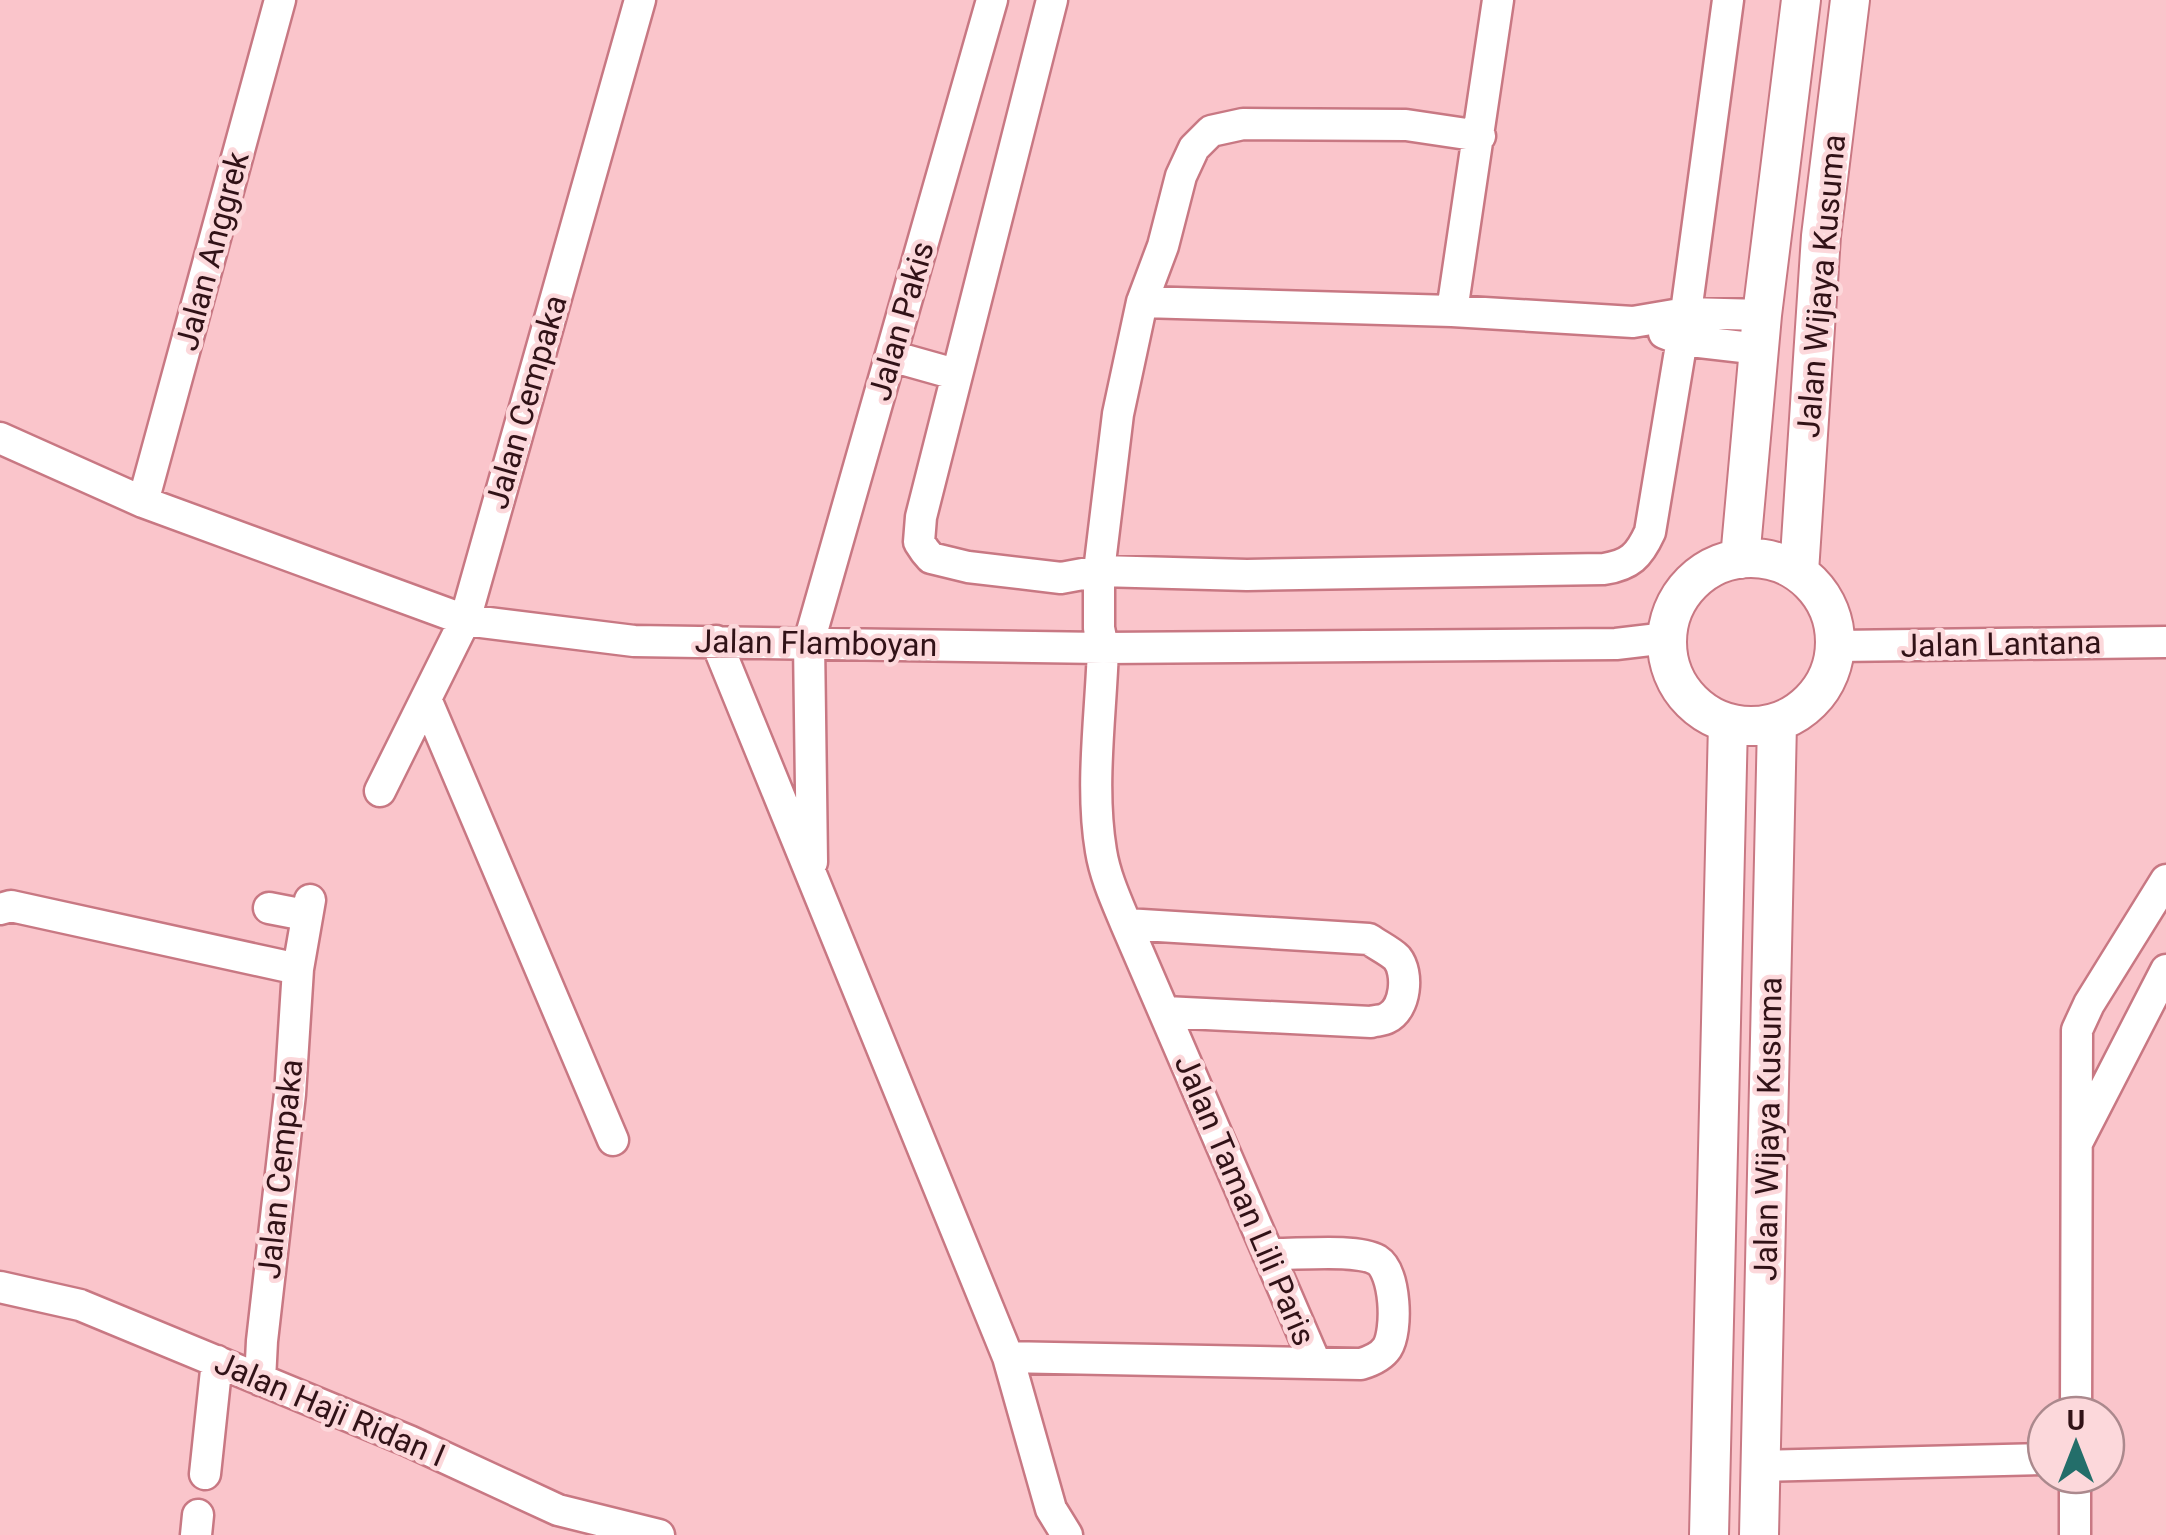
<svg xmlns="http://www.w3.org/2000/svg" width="2166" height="1535" font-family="Roboto,sans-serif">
<rect width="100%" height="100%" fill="#fac5cb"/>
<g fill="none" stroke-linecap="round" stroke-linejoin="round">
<defs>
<path id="minor" d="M 1052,0 L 921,517 L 919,542 L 925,551 L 931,558 L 968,567 L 1061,578 L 1099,571 L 1247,575 L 1604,569 C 1630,565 1639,556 1650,532 L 1684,327 L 1728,0
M 1142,302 L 1452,311 L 1633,322 L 1686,313 L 1762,315
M 1452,311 L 1498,0
M 1664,333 L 1682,340 L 1760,349
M 891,356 L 955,374
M 0,438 L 143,502 L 465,620 L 634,641 L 1103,648 L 1616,644 L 1667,638
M 143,502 L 280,0
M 716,641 L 1008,1357 L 1051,1509 L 1067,1535
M 1837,646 L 2166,642
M 426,699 L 613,1140
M 380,791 L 465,620 L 640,0
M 812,862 L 809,642 L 992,0
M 269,908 L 305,915
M 0,909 L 11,906 L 298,969
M 1126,924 L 1369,939 C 1377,945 1390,951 1397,958 C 1409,973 1406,1009 1387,1018 C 1382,1021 1376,1020 1371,1022 L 1165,1012
M 2078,1141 L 2166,970
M 0,1287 L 80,1305 L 409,1441 L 558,1510 L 659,1535
M 1008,1357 L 1361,1364 C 1371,1361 1381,1357 1387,1348 C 1398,1331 1396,1272 1377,1260 C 1356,1248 1295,1255 1268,1254
M 1315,1362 L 1126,924 C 1116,900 1105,876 1101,851 C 1090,786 1101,714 1103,648 L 1099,628 L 1099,571 L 1118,414 L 1142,302 L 1163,246 L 1181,176 L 1194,148 L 1211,131 L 1243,124 L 1406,125 L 1480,136
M 260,1380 L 262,1341 L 290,1094 L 298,969 L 310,900
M 2076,1415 L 2077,1030 L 2089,1004 L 2166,880
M 1760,1466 L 2046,1459
M 205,1474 L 217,1361
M 2075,1475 L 2075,1535
M 196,1535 L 198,1515"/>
<path id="tertiary" d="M1667 642a84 84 0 1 1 168 0a84 84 0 1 1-168 0Z
M 1740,559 L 1762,315 L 1801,0
M 1799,572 L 1821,236 L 1850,0
M 1709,1535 L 1728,723
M 1759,1535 L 1777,723"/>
</defs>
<use href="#minor" stroke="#c87883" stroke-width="35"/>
<use href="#tertiary" stroke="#c87883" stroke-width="42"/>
<use href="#minor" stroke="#fff" stroke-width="30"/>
<use href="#tertiary" stroke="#fff" stroke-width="38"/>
</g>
<g text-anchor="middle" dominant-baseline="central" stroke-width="9" stroke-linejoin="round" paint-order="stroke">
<g font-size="32" fill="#311217" stroke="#fcd8db">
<text transform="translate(212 251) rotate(-75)">Jalan Anggrek</text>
<text transform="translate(1821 286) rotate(-85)">Jalan Wijaya Kusuma</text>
<text transform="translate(901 321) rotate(-74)">Jalan Pakis</text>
<text transform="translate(526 402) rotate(-74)">Jalan Cempaka</text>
<text transform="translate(816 643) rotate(1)">Jalan Flamboyan</text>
<text transform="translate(2001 644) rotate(-1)">Jalan Lantana</text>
<text transform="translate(1768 1129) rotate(-89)">Jalan Wijaya Kusuma</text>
<text transform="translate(280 1169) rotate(-84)">Jalan Cempaka</text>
<text transform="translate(1245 1200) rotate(67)">Jalan Taman Lili Paris</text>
<text transform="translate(330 1409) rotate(23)">Jalan Haji Ridan I</text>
</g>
</g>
<g transform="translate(2076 1445)"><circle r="48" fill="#fcd8db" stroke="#ab898d" stroke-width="2.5"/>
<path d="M0-8L18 38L0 25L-18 38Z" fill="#236e6a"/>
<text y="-15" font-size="28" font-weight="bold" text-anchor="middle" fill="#311217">U</text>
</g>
</svg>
